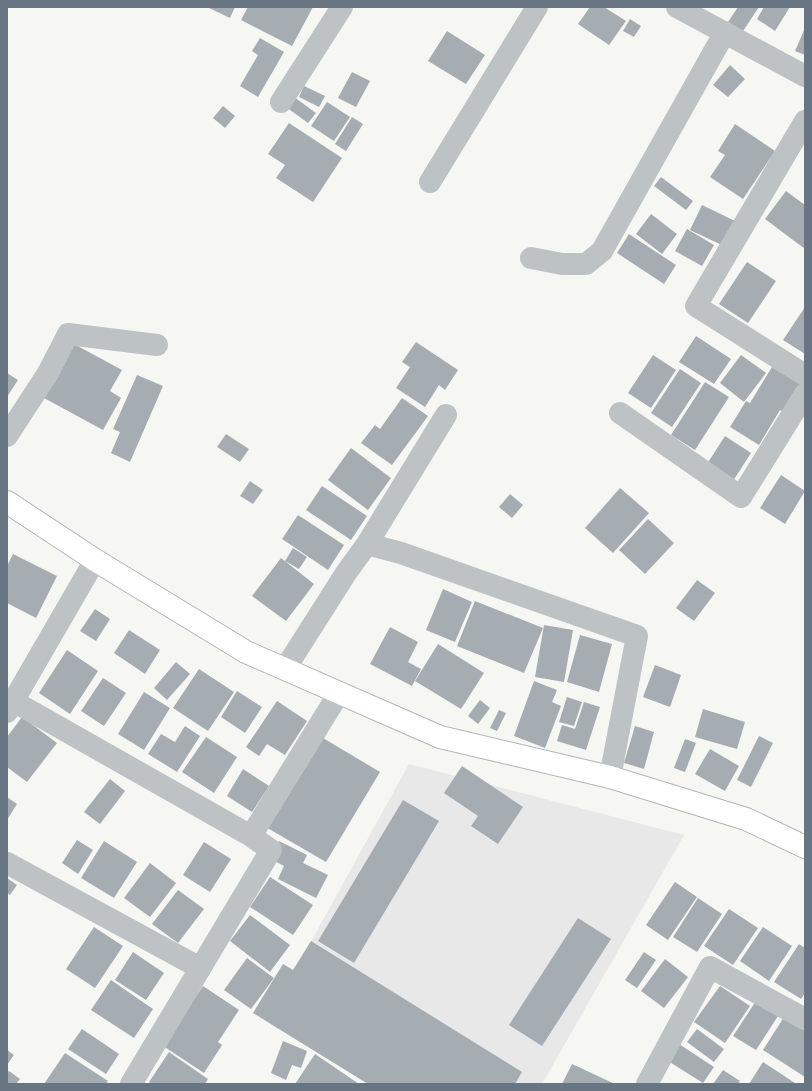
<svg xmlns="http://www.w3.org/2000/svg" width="812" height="1091" font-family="Overpass,sans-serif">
<rect width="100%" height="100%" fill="#f6f6f3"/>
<path fill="#e7e8e7" d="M 409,764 L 684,835 L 542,1084 L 475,1084 L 291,978 Z"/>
<path fill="#a5adb2" d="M 207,7 L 235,7 L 230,18 Z
M 248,7 L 313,7 L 292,46 L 241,20 Z
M 590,7 L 604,7 L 626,21 L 609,45 L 578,24 Z
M 738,7 L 759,7 L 743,31 L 728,22 Z
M 764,7 L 790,7 L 775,31 L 757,19 Z
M 630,19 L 641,26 L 634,37 L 623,31 Z
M 805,28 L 805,55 L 795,51 Z
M 447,31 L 485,55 L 466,84 L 428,61 Z
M 260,38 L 284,52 L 258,97 L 240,86 L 258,55 L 252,51 Z
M 730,65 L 745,79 L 728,97 L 713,85 Z
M 352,72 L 370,81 L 356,107 L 338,98 Z
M 304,86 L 325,96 L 319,107 L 299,97 Z
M 294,97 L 316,113 L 308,123 L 286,107 Z
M 327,102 L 350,117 L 334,141 L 311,126 Z
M 223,106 L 235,116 L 225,128 L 213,118 Z
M 352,117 L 363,124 L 346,151 L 335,144 Z
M 289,123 L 342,158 L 313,202 L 276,178 L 285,165 L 268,154 Z
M 735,124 L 775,151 L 743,199 L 710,177 L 725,155 L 718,151 Z
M 661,177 L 693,201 L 686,210 L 654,186 Z
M 786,191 L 805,205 L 805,249 L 765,219 Z
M 702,205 L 735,221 L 724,246 L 690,230 Z
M 651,214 L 677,234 L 662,254 L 636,234 Z
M 687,229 L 714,245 L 702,266 L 675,251 Z
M 629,234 L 676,265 L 664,284 L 617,253 Z
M 747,262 L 776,281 L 748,323 L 719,304 Z
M 805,307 L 805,354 L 783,340 Z
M 696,336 L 731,359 L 714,384 L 679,362 Z
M 416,342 L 458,370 L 445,390 L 439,385 L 425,407 L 396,388 L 410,367 L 402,362 Z
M 74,344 L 122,370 L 110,391 L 121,398 L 103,430 L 44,398 Z
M 653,355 L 676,370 L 651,408 L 628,393 Z
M 741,355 L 766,373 L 744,402 L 720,383 Z
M 772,367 L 801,385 L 784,413 L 780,410 L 759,445 L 730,427 L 746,401 L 750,403 Z
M 680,369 L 701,383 L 672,427 L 651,413 Z
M 7,373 L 18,380 L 7,397 Z
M 137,375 L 163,386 L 130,462 L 111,453 L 120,432 L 113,429 Z
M 705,382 L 729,397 L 695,450 L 671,435 Z
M 402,398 L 428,416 L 392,465 L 361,443 L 375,425 L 380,429 Z
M 226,434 L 249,449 L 240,462 L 217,447 Z
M 725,436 L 751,453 L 733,481 L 707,464 Z
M 351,448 L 391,478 L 368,510 L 328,480 Z
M 781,475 L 805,491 L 785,524 L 760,508 Z
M 250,481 L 263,490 L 253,504 L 240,496 Z
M 322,486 L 367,516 L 351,540 L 306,510 Z
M 620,488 L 649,513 L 613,553 L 585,528 Z
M 510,494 L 523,505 L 512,518 L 499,507 Z
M 298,515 L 344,545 L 328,570 L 282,539 Z
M 648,519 L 674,543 L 645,574 L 619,550 Z
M 293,548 L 307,557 L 299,569 L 285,561 Z
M 13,554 L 57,576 L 36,618 L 7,603 L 7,566 Z
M 281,558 L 314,584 L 286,621 L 252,596 Z
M 697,580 L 715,593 L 694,621 L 676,608 Z
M 443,589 L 472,602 L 455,642 L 426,630 Z
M 475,601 L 543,628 L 524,673 L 457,646 Z
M 95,609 L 110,619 L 96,641 L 80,631 Z
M 544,625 L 573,630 L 564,682 L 535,677 Z
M 390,627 L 418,642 L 408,662 L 421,669 L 412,686 L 370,664 Z
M 129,630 L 160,650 L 145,674 L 114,653 Z
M 580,635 L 612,644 L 599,692 L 567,682 Z
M 438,644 L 484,673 L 461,709 L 415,681 Z
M 67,650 L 98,671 L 70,714 L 39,693 Z
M 176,662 L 190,674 L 167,700 L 154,688 Z
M 655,665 L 681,675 L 670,707 L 643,697 Z
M 199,669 L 234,692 L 208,731 L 173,708 Z
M 103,678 L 126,693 L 104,726 L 81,711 Z
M 534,681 L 557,690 L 552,702 L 561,706 L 545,748 L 514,736 Z
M 237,691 L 262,707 L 245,733 L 221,717 Z
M 144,692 L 170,708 L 144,750 L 118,734 Z
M 567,697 L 582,702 L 574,726 L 559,722 Z
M 480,700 L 490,708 L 478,724 L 468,716 Z
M 277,701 L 307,721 L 285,755 L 267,744 L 259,756 L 246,747 Z
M 584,702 L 600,707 L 586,750 L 557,741 L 562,725 L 575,729 Z
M 703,709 L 745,722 L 737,749 L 695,737 Z
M 499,710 L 506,713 L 497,731 L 490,728 Z
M 22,717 L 57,743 L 27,782 L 7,767 L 7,737 Z
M 185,726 L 200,736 L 177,772 L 148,754 L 161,734 L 175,742 Z
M 635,726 L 654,732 L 644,769 L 624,763 Z
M 318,735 L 380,772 L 326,862 L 264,826 Z
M 759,736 L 773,743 L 751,787 L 737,780 Z
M 206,737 L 237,757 L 214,793 L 182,772 Z
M 685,739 L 696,743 L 685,772 L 674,768 Z
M 710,749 L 739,766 L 725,791 L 695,774 Z
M 462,766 L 523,807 L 498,844 L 471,826 L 478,816 L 444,793 Z
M 243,769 L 269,786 L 252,812 L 227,796 Z
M 110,779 L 125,791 L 100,824 L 84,812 Z
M 7,797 L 17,804 L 7,820 Z
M 403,800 L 439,821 L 354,963 L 318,941 Z
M 77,840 L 93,850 L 78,874 L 62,863 Z
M 104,841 L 137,862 L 114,898 L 81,878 Z
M 279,841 L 307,855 L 303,863 L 328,875 L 316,898 L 278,879 L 284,866 L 271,859 Z
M 204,842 L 231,859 L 210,892 L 183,875 Z
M 150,863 L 176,883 L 150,917 L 124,898 Z
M 270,877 L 313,905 L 293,935 L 250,907 Z
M 7,878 L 17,885 L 10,895 L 7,893 Z
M 675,882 L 697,897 L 668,940 L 646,925 Z
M 178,890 L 204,909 L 178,943 L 152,924 Z
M 698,898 L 722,914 L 697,952 L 673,937 Z
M 729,909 L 758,928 L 733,965 L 704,946 Z
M 250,915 L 290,945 L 270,972 L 230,941 Z
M 578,918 L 611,939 L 542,1046 L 509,1025 Z
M 94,927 L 123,946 L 95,988 L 66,969 Z
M 763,927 L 792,946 L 769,981 L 740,961 Z
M 311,941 L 522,1072 L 515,1084 L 368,1084 L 253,1013 L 283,964 L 293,970 Z
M 799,944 L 805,948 L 805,993 L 801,999 L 774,982 Z
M 133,952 L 164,973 L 146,1000 L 115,980 Z
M 644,952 L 656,960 L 637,988 L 625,980 Z
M 247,958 L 274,978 L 251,1009 L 224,990 Z
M 665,959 L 688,977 L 664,1008 L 641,991 Z
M 111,980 L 153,1009 L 134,1038 L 91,1010 Z
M 203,986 L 239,1010 L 218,1042 L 222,1045 L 204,1073 L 163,1046 Z
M 720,986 L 750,1006 L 725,1043 L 694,1022 Z
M 756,1001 L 778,1016 L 756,1050 L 733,1036 Z
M 786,1014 L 805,1026 L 805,1077 L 763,1050 Z
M 82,1029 L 119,1054 L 106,1074 L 68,1049 Z
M 697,1029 L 724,1049 L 714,1062 L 687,1042 Z
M 283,1041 L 307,1051 L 301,1068 L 292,1065 L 286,1080 L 271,1073 Z
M 679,1044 L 714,1067 L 703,1083 L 668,1061 Z
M 7,1050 L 14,1055 L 7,1065 Z
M 169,1052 L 208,1079 L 205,1084 L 152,1084 L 149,1082 Z
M 65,1053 L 108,1081 L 106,1084 L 44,1084 Z
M 315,1054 L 359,1084 L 295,1084 Z
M 763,1062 L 795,1083 L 794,1084 L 749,1084 Z
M 572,1064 L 615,1084 L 562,1084 Z
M 723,1070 L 740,1081 L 738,1084 L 713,1084 Z
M 9,1071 L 20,1079 L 16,1084 L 7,1084 L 7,1073 Z"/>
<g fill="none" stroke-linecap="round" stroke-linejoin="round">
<defs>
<path id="major" d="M 7,502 L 95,560 L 246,652 L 440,737 L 610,777 L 746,819 L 805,847"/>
</defs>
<use href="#major" stroke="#b1b6b9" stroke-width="24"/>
<path stroke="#bdc2c5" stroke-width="22" d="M 677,7 L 805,76
M 281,102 L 342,7
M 805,121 L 696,306 L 805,375
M 430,182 L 537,7
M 531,258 L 562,264 L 586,264 L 602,251 L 725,32
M 620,413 L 741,497 L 805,394
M 446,415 L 367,544 L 401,553 L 637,636 L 610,777
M 7,436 L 48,373 L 68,334 L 157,345
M 285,669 L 346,573 L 367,544
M 13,701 L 251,836 L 271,850 L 131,1084
M 7,712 L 95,560
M 251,836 L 339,693
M 7,863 L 200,968
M 647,1084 L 710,967 L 805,1019"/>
<use href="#major" stroke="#fff" stroke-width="22"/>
</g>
<rect width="812" height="1091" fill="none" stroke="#677682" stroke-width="16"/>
</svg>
